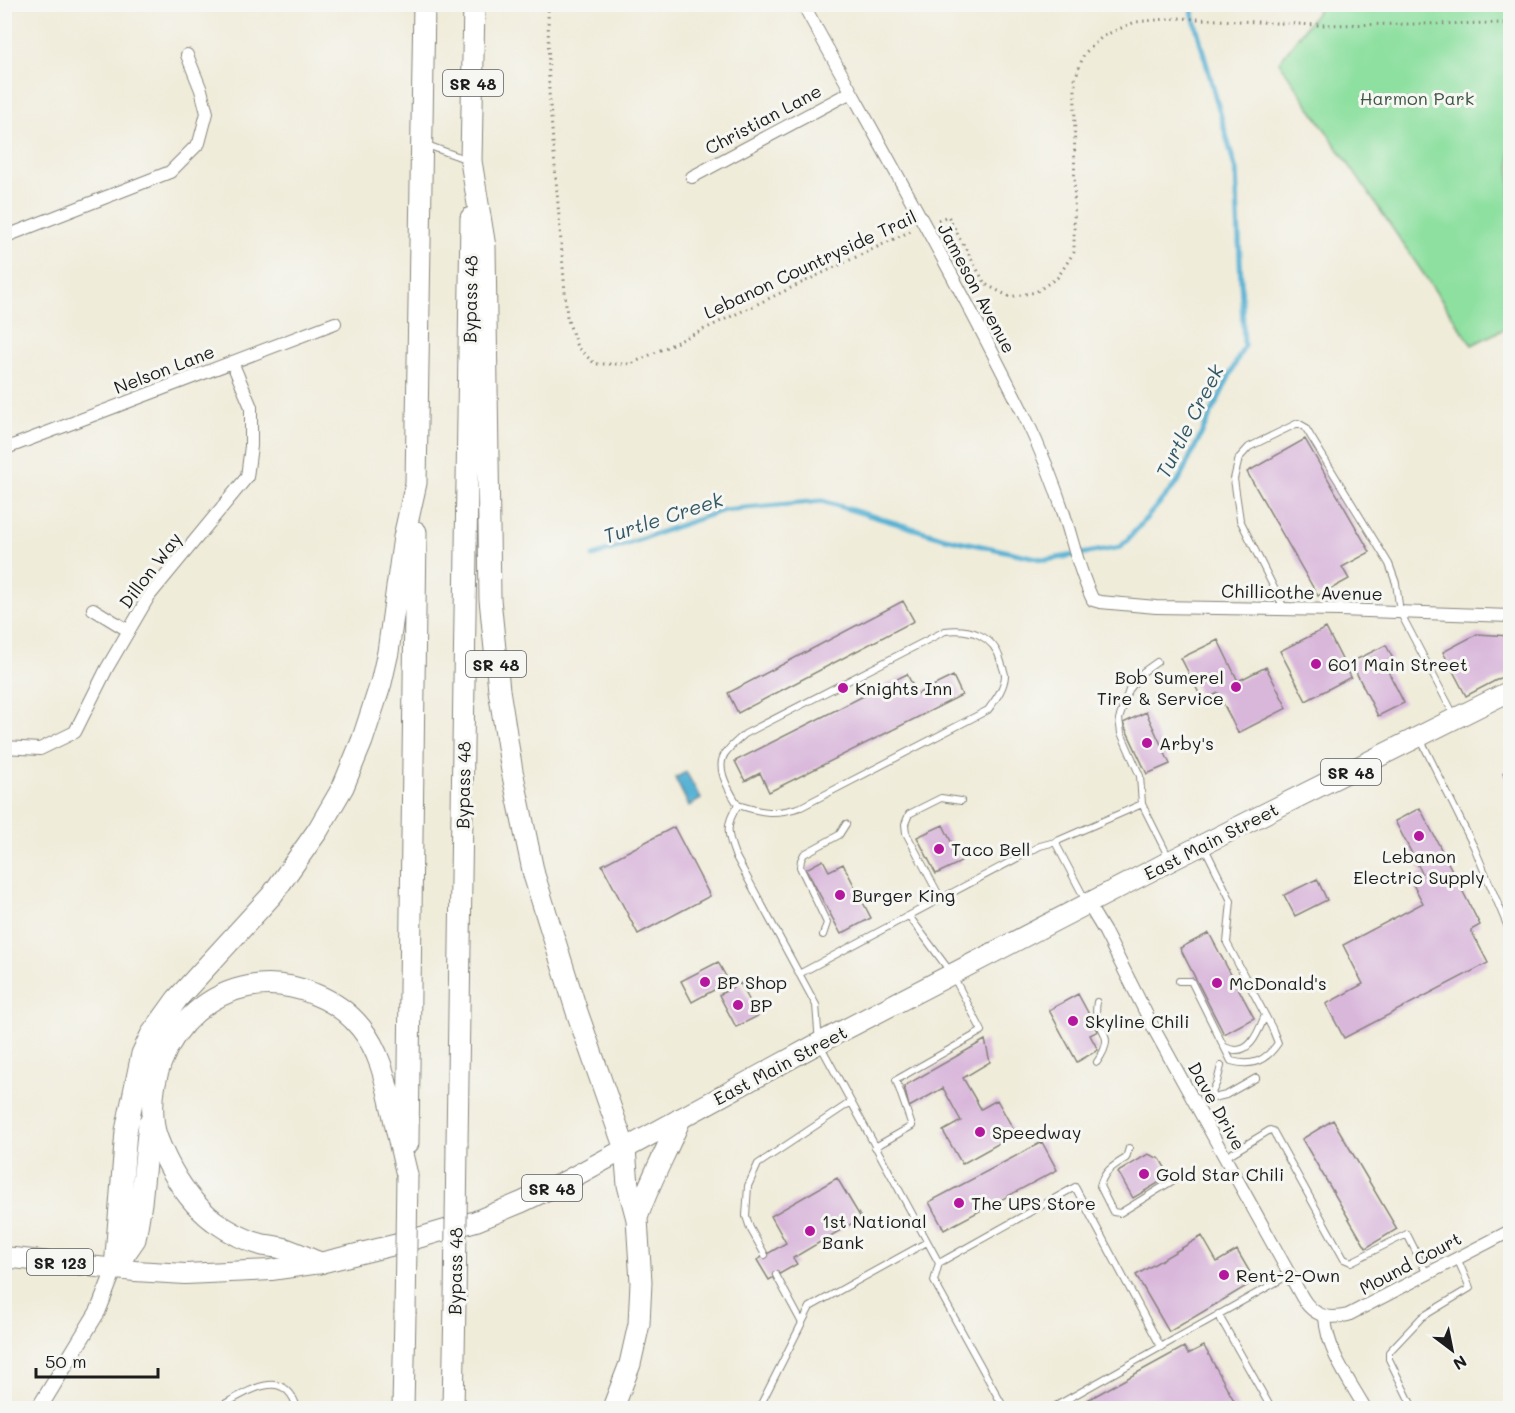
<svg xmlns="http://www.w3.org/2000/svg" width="1515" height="1413" font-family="Mali,sans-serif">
<rect width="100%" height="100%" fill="#f6f6f2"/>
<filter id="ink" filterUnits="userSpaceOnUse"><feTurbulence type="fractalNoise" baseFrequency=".0167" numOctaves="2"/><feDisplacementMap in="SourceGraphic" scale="12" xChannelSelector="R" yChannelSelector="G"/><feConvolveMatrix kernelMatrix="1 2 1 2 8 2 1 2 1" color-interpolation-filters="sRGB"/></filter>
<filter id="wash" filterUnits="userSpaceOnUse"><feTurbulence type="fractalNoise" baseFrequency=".008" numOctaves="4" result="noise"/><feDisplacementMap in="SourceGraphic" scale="24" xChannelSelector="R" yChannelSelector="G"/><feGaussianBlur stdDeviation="1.35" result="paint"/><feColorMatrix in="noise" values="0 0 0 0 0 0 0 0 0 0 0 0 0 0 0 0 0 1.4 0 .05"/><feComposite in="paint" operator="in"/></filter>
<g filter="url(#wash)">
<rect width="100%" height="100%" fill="#f0ecda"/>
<path fill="#8ee0a0" stroke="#557e5e" stroke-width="1.5" d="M 1323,4 L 1510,5 L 1510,326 L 1472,345 L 1279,62 Z"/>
<path fill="#55b1d3" stroke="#386678" stroke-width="1.5" d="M 686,772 L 701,799 L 689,806 L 675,778 Z"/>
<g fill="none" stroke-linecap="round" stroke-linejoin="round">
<path stroke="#55b1d3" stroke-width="5" d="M 593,556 L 724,510 L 822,501 L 945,538 L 1046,560 L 1121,547 L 1178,482 L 1244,346 L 1236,171 L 1190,4"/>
</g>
<g id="blocks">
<path fill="#d9b7db" d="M 1305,439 L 1370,552 L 1342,567 L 1349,579 L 1318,596 L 1247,472 Z
M 903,601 L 914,621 L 738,713 L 728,693 Z
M 1326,628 L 1351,677 L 1306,701 L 1280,651 Z
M 1477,634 L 1510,636 L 1510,673 L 1466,696 L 1443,652 Z
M 1218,640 L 1238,681 L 1266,667 L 1287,708 L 1238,733 L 1218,693 L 1203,701 L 1181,658 Z
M 1386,645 L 1393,659 L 1384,663 L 1404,703 L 1378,716 L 1351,662 Z
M 907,674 L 917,694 L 953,676 L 962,695 L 769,792 L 760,773 L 745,781 L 735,761 Z
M 1146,712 L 1170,764 L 1147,774 L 1123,723 Z
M 1510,769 L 1510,789 L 1503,773 Z
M 1420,808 L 1480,925 L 1471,930 L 1488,963 L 1344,1038 L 1326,1004 L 1363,984 L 1343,945 L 1423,903 L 1410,879 L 1422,873 L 1395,821 Z
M 943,825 L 961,862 L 936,874 L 917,837 Z
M 674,827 L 710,896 L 638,934 L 602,865 Z
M 823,860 L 829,871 L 843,864 L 871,918 L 841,934 L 806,869 Z
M 1317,879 L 1327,900 L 1295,916 L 1284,895 Z
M 1209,933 L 1254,1018 L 1224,1034 L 1180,948 Z
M 718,962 L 729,982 L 692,1002 L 681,981 Z
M 740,983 L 758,1016 L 736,1027 L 719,995 Z
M 1078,994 L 1098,1031 L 1090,1035 L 1098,1050 L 1077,1062 L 1049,1010 Z
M 985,1040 L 990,1062 L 963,1078 L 981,1109 L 997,1100 L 1016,1134 L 962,1164 L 943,1131 L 961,1121 L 943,1088 L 909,1107 L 904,1086 Z
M 1333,1120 L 1397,1229 L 1366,1248 L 1302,1139 Z
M 1042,1142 L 1057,1170 L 944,1230 L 929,1202 Z
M 1148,1154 L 1160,1159 L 1170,1176 L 1133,1198 L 1118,1172 Z
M 837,1178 L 861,1218 L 793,1258 L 797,1264 L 769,1280 L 757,1260 L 786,1243 L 771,1216 Z
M 1202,1236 L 1217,1262 L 1237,1250 L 1255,1281 L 1169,1332 L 1136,1275 Z
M 1204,1346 L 1238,1408 L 1073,1408 L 1184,1347 L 1188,1354 Z"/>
</g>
</g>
<g filter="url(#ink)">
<use href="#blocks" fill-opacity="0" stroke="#86847b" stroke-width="1.5"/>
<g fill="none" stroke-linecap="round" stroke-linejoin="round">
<defs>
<path id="service" d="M 427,145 L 468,160
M 1284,608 L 1240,520 L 1234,479 L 1239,458 L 1249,447 L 1298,423 L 1305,427 L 1389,564 L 1396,583 L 1400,612 L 1454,715
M 1157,662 L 1143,672 L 1129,690 L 1119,719 L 1121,733 L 1140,776 L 1142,804 L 1169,858
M 1420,738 L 1474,847 L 1510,932
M 738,805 C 729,790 713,766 727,751 C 732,745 739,739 745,734 L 945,631 C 970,628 994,635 1001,662 C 1002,666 1005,672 1005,676 C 1004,689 995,700 988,710 L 801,807 C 775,815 763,813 738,805 C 725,824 727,834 735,855 L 816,1005 L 819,1043 L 939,1263 L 934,1281 L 1004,1408
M 1055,842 L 1086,901
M 941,899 L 906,833 L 905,824 L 909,814 L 941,798 L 961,801
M 823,935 L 827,923 L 800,867 L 801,860 L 804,854 L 839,835 L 846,824
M 799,974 L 1040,846 L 1055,842 L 1142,804
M 1179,981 L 1191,981 L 1231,1061 C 1252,1067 1266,1061 1278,1043 L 1272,1028 L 1227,943 L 1231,901 L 1205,848
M 1097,1002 C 1091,1034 1120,1029 1097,1062
M 1225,1047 C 1249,1059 1258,1033 1265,1015
M 1209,1099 L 1217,1082 L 1221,1066
M 1195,1106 L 1209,1099 L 1226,1095 L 1256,1078
M 875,1147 L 912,1126 L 896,1080 L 982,1031 L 952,974 L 909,916
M 1129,1148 L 1126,1158 C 1113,1166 1104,1171 1100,1186 L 1113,1212 L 1120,1213 L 1182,1175
M 1224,1158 L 1270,1130 L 1273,1131 L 1344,1259 L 1351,1262 L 1407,1234 L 1427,1274
M 765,1255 L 750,1228 L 746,1216 L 748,1186 L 758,1164 L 851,1102
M 939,1263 L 1075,1187 L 1161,1347
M 776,1275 L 802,1323
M 1218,1314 L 1271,1408
M 217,1408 C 243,1395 284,1363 297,1408
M 759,1408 L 810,1307 L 927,1242
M 1052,1408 L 1289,1275
M 1413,1408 L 1389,1359 L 1389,1352 L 1422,1317 L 1470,1288 L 1457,1258"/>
<path id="minor" d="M 803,4 C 878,141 956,277 1025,417 C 1040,448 1053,480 1064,514 C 1073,542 1079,572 1093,600 L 1100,602 L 1156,607 L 1339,610 L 1510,616
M 692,177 L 851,92
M 4,237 L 170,172 L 199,143 L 207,113 L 201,90 L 187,55
M 4,449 L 335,323
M 93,609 L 129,631
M 4,747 L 40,749 L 75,732 L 107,668 L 149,596 L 247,477 L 251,446 L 251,407 L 232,362
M 1088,904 L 1105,932 L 1154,1029 L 1302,1297 C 1313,1316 1328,1320 1348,1315 L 1510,1231
M 1325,1317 C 1327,1351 1349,1380 1365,1408"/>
<path id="tertiary" d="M 39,1408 L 98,1311 L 115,1268"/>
<path id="primary" d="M 4,1257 L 135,1271 L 185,1274 L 271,1270 L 320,1263 L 394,1245 L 476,1221 L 522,1202 L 566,1181 L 819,1043 L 1170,861 L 1510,691"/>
<path id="trunk" d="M 474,4 L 471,161 L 485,247 L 490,599 L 499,690 L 512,771 L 534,875 L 577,1012 L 625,1149 L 628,1185 L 637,1219 L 641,1282 L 639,1324 L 630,1364 L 613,1408
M 408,1143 L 416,532
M 457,1144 L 471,218
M 637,1218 C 648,1184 666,1153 680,1119
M 320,1263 C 308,1258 297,1253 286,1249 C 279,1247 271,1246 263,1245 C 247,1241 228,1231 214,1221 C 193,1205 179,1185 167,1161 C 162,1150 156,1139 154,1127 C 141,1035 225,957 314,994 C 332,1001 349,1013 361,1028 C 381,1053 386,1082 393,1113 C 397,1133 402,1154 407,1175
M 115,1268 L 126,1131 L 142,1054 L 151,1035 L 177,999 L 272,895 L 318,830 L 343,787 L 362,741 L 381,683 L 388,652 L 404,537 L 416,483 L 424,4
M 115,1268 L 135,1239 L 141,1203 L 149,1123
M 403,1408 L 405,1314
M 453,1408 L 455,1302"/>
</defs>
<use href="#service" stroke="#86847b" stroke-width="8"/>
<use href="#minor" stroke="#86847b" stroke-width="14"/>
<use href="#tertiary" stroke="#86847b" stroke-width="17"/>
<use href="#primary" stroke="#86847b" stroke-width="22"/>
<use href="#trunk" stroke="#86847b" stroke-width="23"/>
<path stroke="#86847b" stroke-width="3" stroke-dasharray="1.5 4.5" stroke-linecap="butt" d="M 548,4 L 549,92 L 567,317 L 577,347 L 595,364 L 631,364 L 913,230
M 938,220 L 948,216 L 985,284 L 1010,297 L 1036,292 L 1058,277 L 1074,252 L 1075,79 L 1084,54 L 1103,36 L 1135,22 L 1178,18 L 1317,25 L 1510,23"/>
<use href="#service" stroke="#fff" stroke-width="6"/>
<use href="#minor" stroke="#fff" stroke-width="12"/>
<use href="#tertiary" stroke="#fff" stroke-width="15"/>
<use href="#primary" stroke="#fff" stroke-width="20"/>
<use href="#trunk" stroke="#fff" stroke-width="21"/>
<defs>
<path id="trunk-bridge" d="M 455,1302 L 457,1144
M 405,1314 L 407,1175"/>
</defs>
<use href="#trunk-bridge" stroke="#86847b" stroke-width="23" stroke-linecap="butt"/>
<use href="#trunk-bridge" stroke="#fff" stroke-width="21"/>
</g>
</g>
<g fill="#b5179e" stroke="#f6f6f2" stroke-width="2">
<circle cx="1316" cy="664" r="6"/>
<circle cx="1236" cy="687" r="6"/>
<circle cx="843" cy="688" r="6"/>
<circle cx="1147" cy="743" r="6"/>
<circle cx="1419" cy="836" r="6"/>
<circle cx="939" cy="849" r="6"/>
<circle cx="840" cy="895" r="6"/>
<circle cx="705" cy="982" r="6"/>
<circle cx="1217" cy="983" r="6"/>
<circle cx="738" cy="1005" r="6"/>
<circle cx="1073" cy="1021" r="6"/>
<circle cx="980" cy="1132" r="6"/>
<circle cx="1144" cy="1174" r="6"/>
<circle cx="959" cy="1203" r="6"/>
<circle cx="810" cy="1231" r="6"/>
<circle cx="1224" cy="1275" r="6"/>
</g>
<g text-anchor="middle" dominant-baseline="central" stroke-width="6" stroke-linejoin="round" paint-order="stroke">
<g fill="#f6f6f2" stroke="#5d5d5c" stroke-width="1.5">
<rect x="443" y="70" width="60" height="26" rx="4.5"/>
<rect x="466" y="651" width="60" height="26" rx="4.5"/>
<rect x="1321" y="759" width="60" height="26" rx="4.5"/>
<rect x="522" y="1175" width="60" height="26" rx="4.5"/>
<rect x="27" y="1249" width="66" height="26" rx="4.5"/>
</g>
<g font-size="16" font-weight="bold" fill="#1c1c1c">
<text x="473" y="83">SR 48</text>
<text x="496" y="664">SR 48</text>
<text x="1351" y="772">SR 48</text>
<text x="552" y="1188">SR 48</text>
<text x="60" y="1262">SR 123</text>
</g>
<g font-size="18" fill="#3e5744" stroke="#f6f6f2">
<text x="1417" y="98">Harmon Park</text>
</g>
<g font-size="18" fill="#1c1c1c" stroke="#f6f6f2">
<text transform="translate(763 119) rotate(-28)">Christian Lane</text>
<text transform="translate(810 264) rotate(-25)">Lebanon Countryside Trail</text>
<text transform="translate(977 288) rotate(62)">Jameson Avenue</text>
<text transform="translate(470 299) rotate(-89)">Bypass 48</text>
<text transform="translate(164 369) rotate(-21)">Nelson Lane</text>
<text transform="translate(150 570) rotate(-53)">Dillon Way</text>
<text transform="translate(1302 592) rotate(1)">Chillicothe Avenue</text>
<text transform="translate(463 785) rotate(-89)">Bypass 48</text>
<text transform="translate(1211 841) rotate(-27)">East Main Street</text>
<text transform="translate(780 1065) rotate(-28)">East Main Street</text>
<text transform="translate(1217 1106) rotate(61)">Dave Drive</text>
<text transform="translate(1410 1263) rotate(-28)">Mound Court</text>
<text transform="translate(455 1271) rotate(-89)">Bypass 48</text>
</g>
<g font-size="18" fill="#1c1c1c" stroke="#f6f6f2" text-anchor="start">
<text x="1328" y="664">601 Main Street</text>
<text x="1224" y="677" text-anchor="end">Bob Sumerel<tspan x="1224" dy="21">Tire &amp; Service</tspan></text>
<text x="855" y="688">Knights Inn</text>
<text x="1159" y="743">Arby's</text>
<text x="951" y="849">Taco Bell</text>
<text x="1419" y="856" text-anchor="middle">Lebanon<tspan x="1419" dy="21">Electric Supply</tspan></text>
<text x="852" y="895">Burger King</text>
<text x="717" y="982">BP Shop</text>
<text x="1229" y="983">McDonald's</text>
<text x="750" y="1005">BP</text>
<text x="1085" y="1021">Skyline Chili</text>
<text x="992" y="1132">Speedway</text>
<text x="1156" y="1174">Gold Star Chili</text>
<text x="971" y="1203">The UPS Store</text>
<text x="822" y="1221">1st National<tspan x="822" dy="21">Bank</tspan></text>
<text x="1236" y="1275">Rent-2-Own</text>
</g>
<g font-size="20" font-style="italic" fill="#335865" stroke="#f6f6f2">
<text transform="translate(1189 421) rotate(-63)">Turtle Creek</text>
<text transform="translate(663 517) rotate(-18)">Turtle Creek</text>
</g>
</g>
<rect width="1515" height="1413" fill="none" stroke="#f6f6f2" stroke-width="24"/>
<g transform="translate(1452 1350) rotate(148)" stroke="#f6f6f2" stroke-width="4.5" paint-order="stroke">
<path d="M0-4.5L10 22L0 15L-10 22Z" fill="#1c1c1c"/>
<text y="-9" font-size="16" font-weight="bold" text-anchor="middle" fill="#1c1c1c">N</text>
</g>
<path d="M36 1368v9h122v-9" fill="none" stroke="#1c1c1c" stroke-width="3"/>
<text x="45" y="1368" font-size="18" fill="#1c1c1c" stroke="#f6f6f2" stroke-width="4.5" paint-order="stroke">50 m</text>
</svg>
